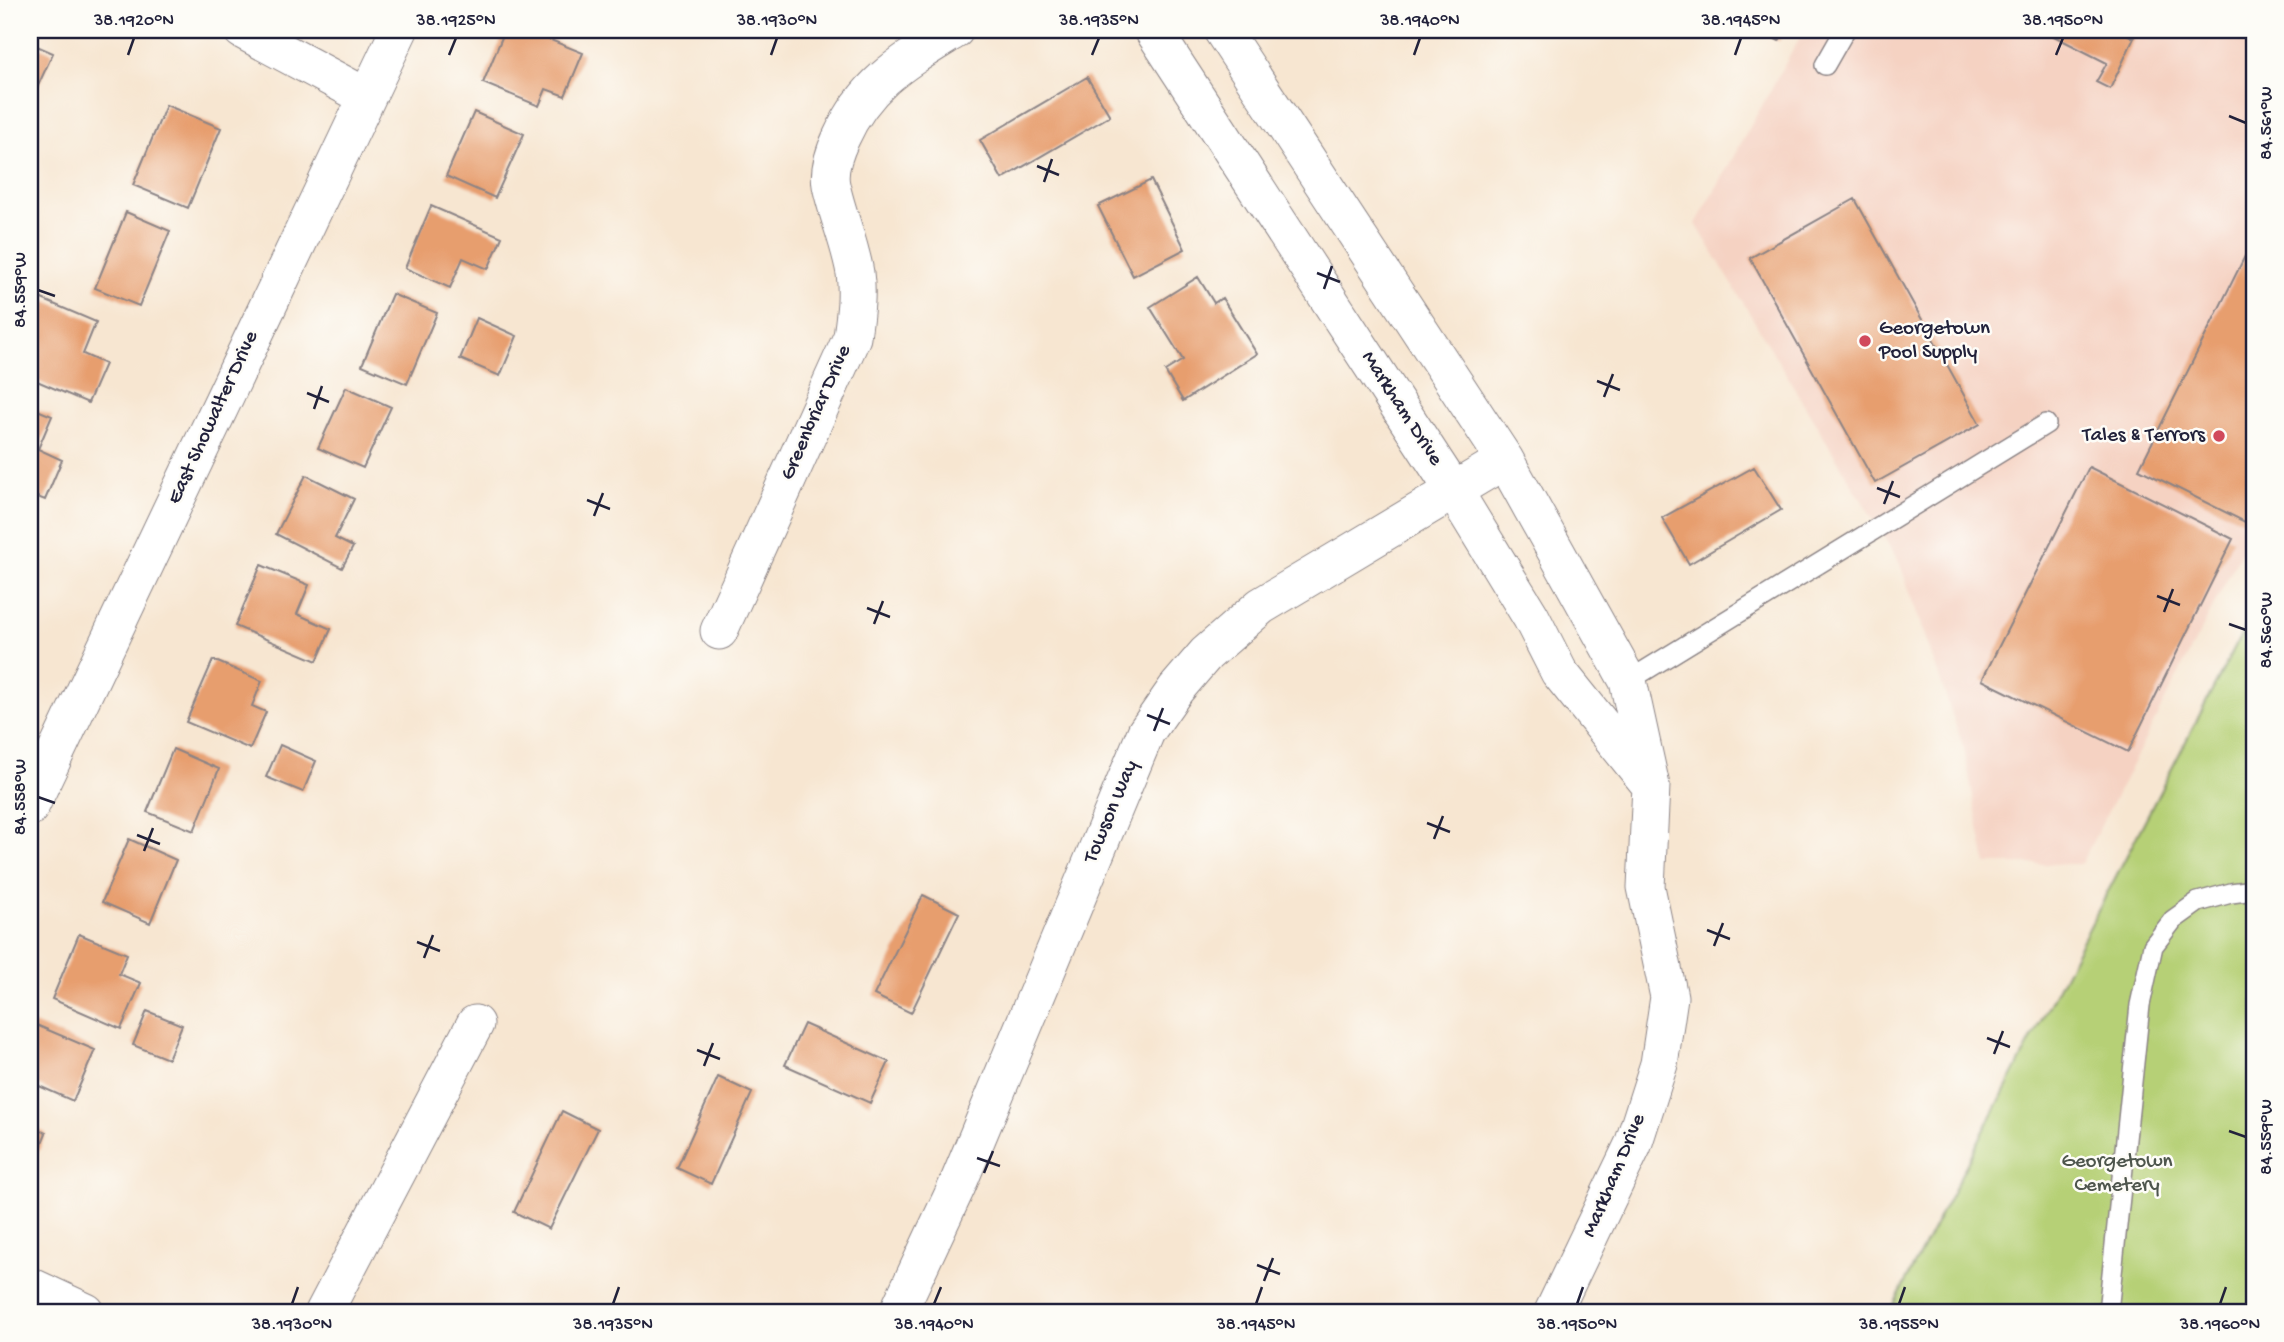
<svg xmlns="http://www.w3.org/2000/svg" width="2284" height="1342" font-family="'Gochi Hand',sans-serif">
<rect width="100%" height="100%" fill="#fdfcf7"/>
<filter id="ink" filterUnits="userSpaceOnUse"><feTurbulence type="fractalNoise" baseFrequency=".0143" numOctaves="2"/><feDisplacementMap in="SourceGraphic" scale="14" xChannelSelector="R" yChannelSelector="G"/><feConvolveMatrix kernelMatrix="1 2 1 2 8 2 1 2 1" color-interpolation-filters="sRGB"/></filter>
<filter id="wash" filterUnits="userSpaceOnUse"><feTurbulence type="fractalNoise" baseFrequency=".00686" numOctaves="4" result="noise"/><feDisplacementMap in="SourceGraphic" scale="28" xChannelSelector="R" yChannelSelector="G"/><feGaussianBlur stdDeviation="1.57" result="paint"/><feColorMatrix in="noise" values="0 0 0 0 0 0 0 0 0 0 0 0 0 0 0 0 0 1.4 0 .05"/><feComposite in="paint" operator="in"/></filter>
<g filter="url(#wash)">
<rect width="100%" height="100%" fill="#f7e6d1"/>
<path fill="#f5d2c2" d="M 1804,30 L 2254,30 L 2254,527 L 2081,864 L 1986,864 L 1964,749 L 1900,564 L 1696,224 Z"/>
<path fill="#b6d076" stroke="#6c7958" stroke-width="2" d="M 2254,610 L 2254,1312 L 1890,1312 Z"/>
<g id="blocks">
<path fill="#e79e6e" d="M 505,30 L 526,30 L 583,53 L 565,96 L 546,89 L 539,106 L 483,83 Z
M 1757,30 L 1785,30 L 1779,41 Z
M 2042,30 L 2119,30 L 2134,38 L 2110,89 L 2096,82 L 2107,63 Z
M 30,43 L 53,53 L 30,103 Z
M 1087,77 L 1110,116 L 1002,179 L 980,140 Z
M 166,105 L 221,128 L 188,208 L 133,185 Z
M 474,112 L 524,134 L 495,198 L 446,176 Z
M 1151,180 L 1185,249 L 1133,276 L 1098,206 Z
M 1855,199 L 1980,424 L 1875,483 L 1750,258 Z
M 431,206 L 502,237 L 488,269 L 463,258 L 450,288 L 405,268 Z
M 126,212 L 170,231 L 139,306 L 95,288 Z
M 2254,238 L 2254,509 L 2247,523 L 2139,469 Z
M 1198,277 L 1214,303 L 1222,298 L 1257,354 L 1183,401 L 1165,371 L 1183,360 L 1150,307 Z
M 30,294 L 96,322 L 83,354 L 105,364 L 88,403 L 30,378 Z
M 392,294 L 437,313 L 407,384 L 362,365 Z
M 477,318 L 517,336 L 500,376 L 460,359 Z
M 346,387 L 391,407 L 363,468 L 318,448 Z
M 30,407 L 52,416 L 38,449 L 62,460 L 45,500 L 30,494 Z
M 1754,467 L 1781,510 L 1689,564 L 1662,518 Z
M 2089,467 L 2233,539 L 2128,752 L 1982,680 Z
M 306,475 L 354,499 L 335,538 L 353,547 L 342,568 L 276,534 Z
M 261,565 L 309,585 L 297,614 L 331,629 L 317,661 L 235,626 Z
M 213,660 L 262,681 L 252,706 L 266,712 L 250,749 L 186,722 Z
M 280,745 L 316,761 L 303,792 L 266,777 Z
M 173,749 L 219,769 L 194,831 L 147,812 Z
M 129,839 L 176,860 L 150,923 L 102,902 Z
M 923,895 L 959,913 L 911,1013 L 874,995 Z
M 79,934 L 127,954 L 119,974 L 141,983 L 121,1029 L 52,999 Z
M 147,1011 L 182,1025 L 168,1059 L 133,1045 Z
M 34,1024 L 95,1050 L 73,1101 L 30,1082 L 30,1035 Z
M 804,1024 L 889,1062 L 870,1103 L 785,1065 Z
M 718,1077 L 752,1093 L 711,1184 L 677,1168 Z
M 562,1111 L 598,1129 L 549,1229 L 514,1212 Z
M 30,1126 L 46,1133 L 30,1172 Z"/>
</g>
</g>
<g filter="url(#ink)">
<use href="#blocks" fill-opacity="0" stroke="#8c8486" stroke-width="2"/>
<g fill="none" stroke-linecap="round" stroke-linejoin="round">
<defs>
<path id="service" d="M 1825,65 L 1845,30
M 1628,681 L 2046,424
M 2108,1312 L 2140,1005 L 2153,946 L 2173,920 L 2198,902 L 2231,893 L 2254,890"/>
<path id="minor" d="M 242,30 L 367,97
M 1153,30 L 1454,491 L 1531,617 L 1559,672 L 1646,780
M 1222,30 L 1505,460 L 1628,681 L 1651,786 L 1646,887 L 1669,997 L 1659,1064 L 1633,1145 L 1553,1312
M 719,631 L 852,337 C 855,315 858,295 855,273 C 850,243 837,214 831,185 C 828,170 835,151 841,138 C 866,82 905,61 955,30
M 30,807 L 399,30
M 30,1286 L 86,1312
M 324,1312 L 475,1024
M 898,1312 L 957,1186 L 1146,732 L 1176,689 L 1206,654 L 1261,606 L 1505,460"/>
</defs>
<use href="#service" stroke="#8c8486" stroke-width="22"/>
<use href="#minor" stroke="#8c8486" stroke-width="39"/>
<use href="#service" stroke="#fff" stroke-width="19"/>
<use href="#minor" stroke="#fff" stroke-width="37"/>
</g>
</g>
<path fill="none" stroke="#22223b" stroke-width="2.5" d="M 128,55 L 134,38M 449,55 L 456,38M 771,55 L 777,38M 1092,55 L 1099,38M 1414,55 L 1420,38M 1735,55 L 1741,38M 2056,55 L 2063,38M 2229,116 L 2246,123M 1037,166 L 1059,175M 1044,182 L 1052,159M 1317,273 L 1340,282M 1324,289 L 1332,266M 38,290 L 55,296M 1597,381 L 1620,390M 307,393 L 329,402M 1604,397 L 1613,374M 314,409 L 322,386M 1877,488 L 1900,497M 587,500 L 610,509M 1884,504 L 1893,481M 594,516 L 603,493M 2157,596 L 2180,605M 867,608 L 890,617M 2164,612 L 2173,589M 874,624 L 883,601M 2229,624 L 2246,630M 1147,715 L 1170,724M 1154,731 L 1163,708M 38,797 L 55,803M 1427,823 L 1450,832M 137,835 L 160,844M 1434,839 L 1443,816M 144,851 L 153,828M 1707,930 L 1730,939M 417,942 L 440,951M 1714,946 L 1723,923M 424,958 L 433,935M 1987,1038 L 2010,1047M 697,1050 L 720,1059M 1994,1054 L 2003,1031M 704,1066 L 713,1043M 2229,1131 L 2246,1137M 977,1158 L 1000,1166M 984,1173 L 993,1151M 1257,1265 L 1280,1274M 1264,1281 L 1273,1258M 292,1304 L 298,1287M 613,1304 L 619,1287M 934,1304 L 941,1287M 1256,1304 L 1262,1287M 1577,1304 L 1583,1287M 1899,1304 L 1905,1287M 2220,1304 L 2226,1287"/>
<g fill="#d1495b" stroke="#fdfcf7" stroke-width="2.5">
<circle cx="1865" cy="341" r="7"/>
<circle cx="2219" cy="436" r="7"/>
</g>
<g text-anchor="middle" dominant-baseline="central" stroke-width="5" stroke-linejoin="round" paint-order="stroke">
<g font-size="21" fill="#22223b" stroke="#fdfcf7" text-anchor="start">
<text x="1879" y="329">Georgetown<tspan x="1879" dy="24">Pool Supply</tspan></text>
<text x="2205" y="436" text-anchor="end">Tales &amp; Terrors</text>
</g>
<g font-size="21" fill="#22223b" stroke="#fdfcf7">
<text transform="translate(1401 409) rotate(57)">Markham Drive</text>
<text transform="translate(817 413) rotate(-66)">Greenbriar Drive</text>
<text transform="translate(214 418) rotate(-65)">East Showalter Drive</text>
<text transform="translate(1112 812) rotate(-67)">Towson Way</text>
<text transform="translate(1615 1176) rotate(-67)">Markham Drive</text>
</g>
<g font-size="21" fill="#4e564d" stroke="#fdfcf7">
<text x="2117" y="1162">Georgetown<tspan x="2117" dy="24">Cemetery</tspan></text>
</g>
</g>
<rect width="2284" height="1342" fill="none" stroke="#fdfcf7" stroke-width="77"/>
<rect x="38" y="38" width="2208" height="1266" fill="none" stroke="#22223b" stroke-width="2.5"/>
<g font-size="18" text-anchor="middle" fill="#22223b">
<text x="134" y="25">38.1920°N</text>
<text x="456" y="25">38.1925°N</text>
<text x="777" y="25">38.1930°N</text>
<text x="1099" y="25">38.1935°N</text>
<text x="1420" y="25">38.1940°N</text>
<text x="1741" y="25">38.1945°N</text>
<text x="2063" y="25">38.1950°N</text>
<text transform="translate(2265 123) rotate(-90)" y="6">84.561°W</text>
<text transform="translate(19 290) rotate(-90)" y="6">84.559°W</text>
<text transform="translate(2265 630) rotate(-90)" y="6">84.560°W</text>
<text transform="translate(19 797) rotate(-90)" y="6">84.558°W</text>
<text transform="translate(2265 1137) rotate(-90)" y="6">84.559°W</text>
<text x="292" y="1329">38.1930°N</text>
<text x="613" y="1329">38.1935°N</text>
<text x="934" y="1329">38.1940°N</text>
<text x="1256" y="1329">38.1945°N</text>
<text x="1577" y="1329">38.1950°N</text>
<text x="1899" y="1329">38.1955°N</text>
<text x="2220" y="1329">38.1960°N</text>
</g>
</svg>
